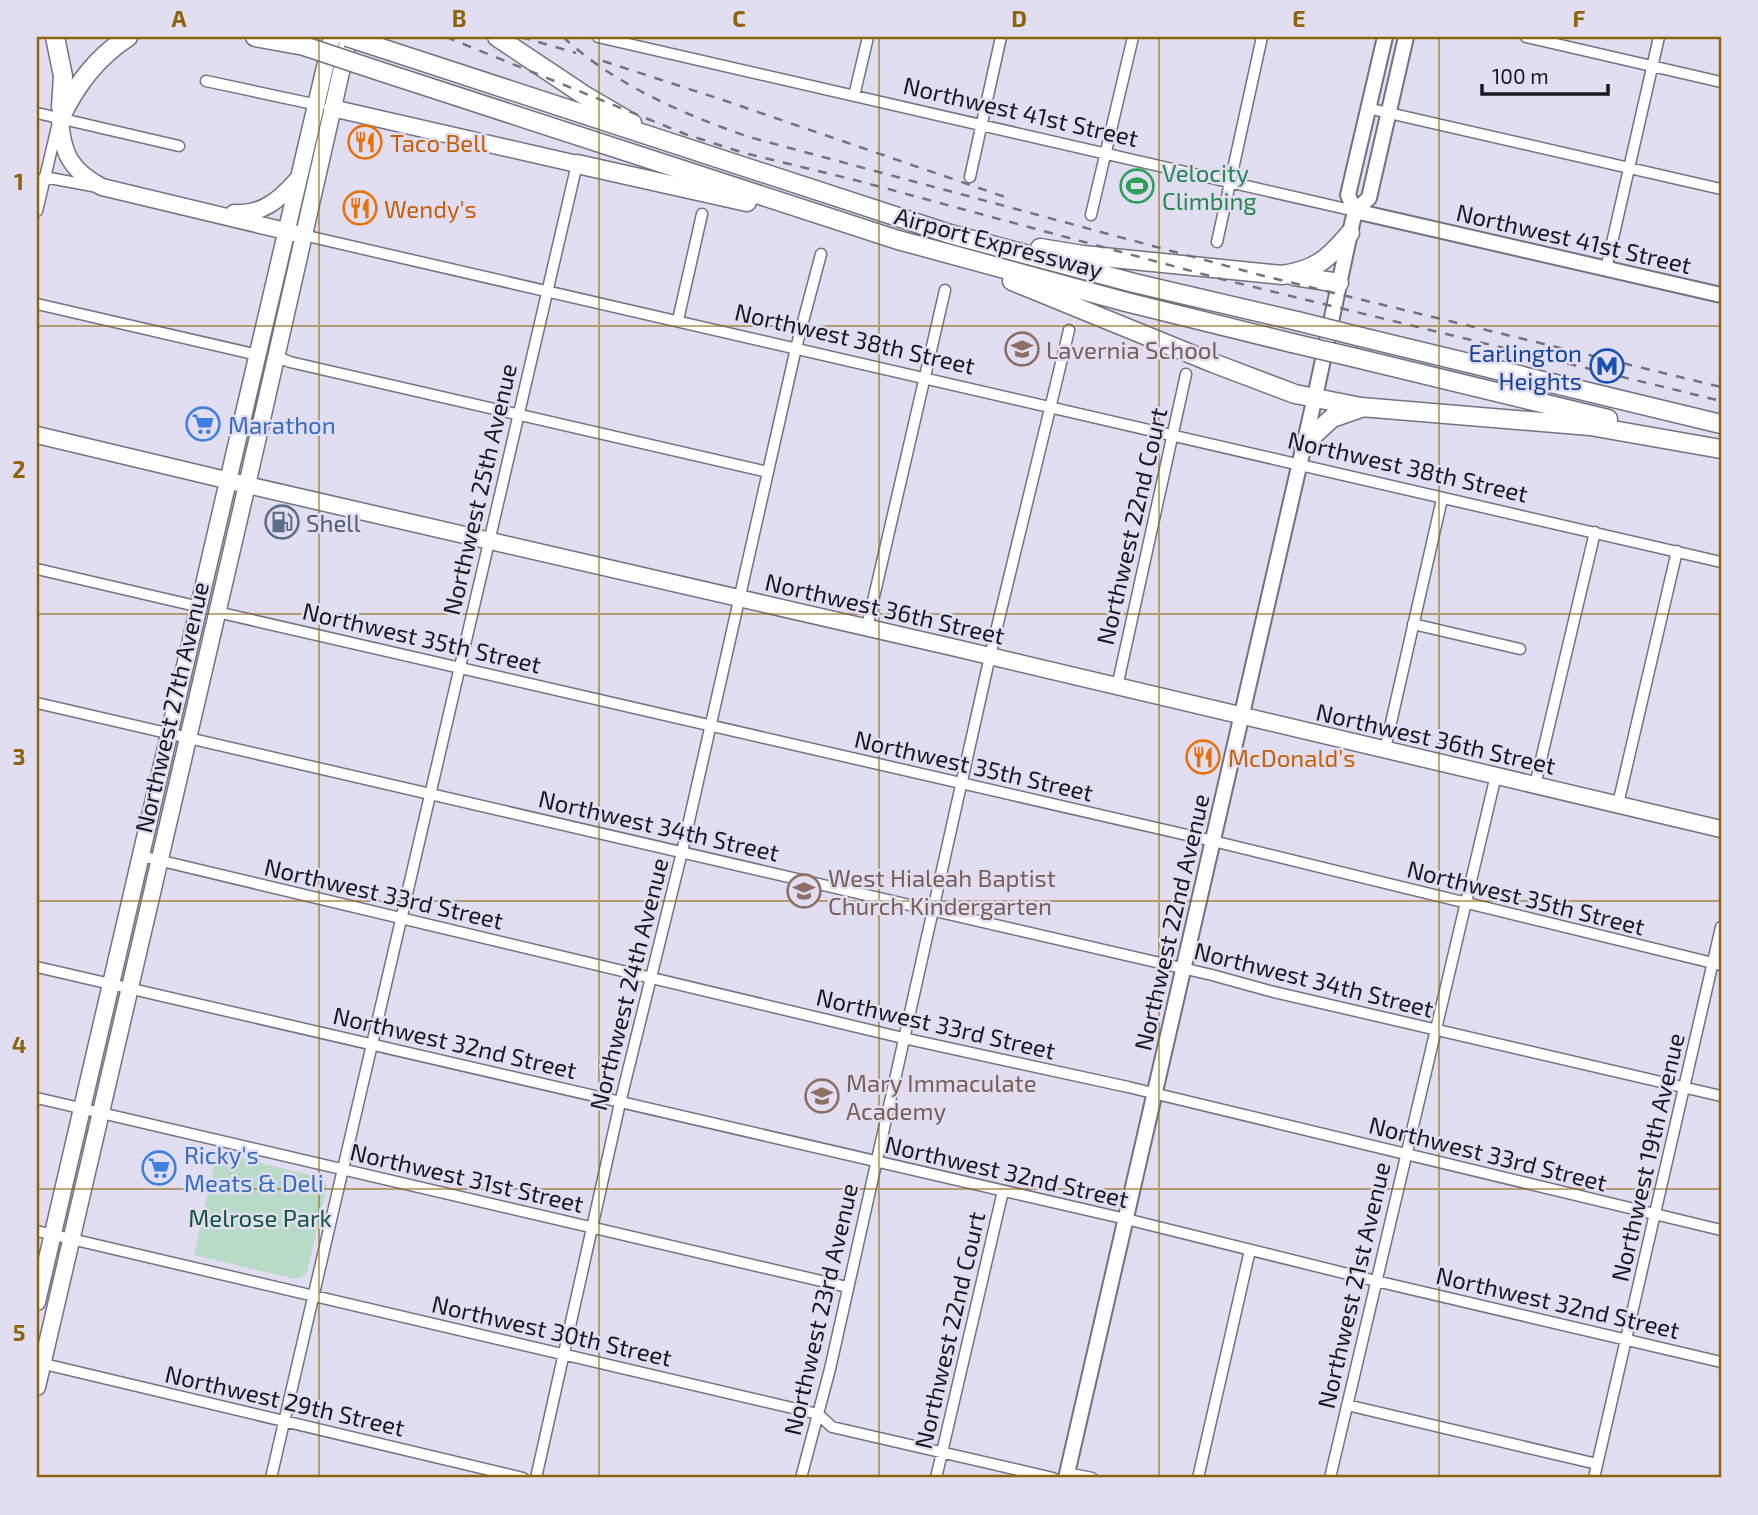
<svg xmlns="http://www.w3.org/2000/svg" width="1758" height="1515" font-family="'Exo 2',sans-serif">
<rect width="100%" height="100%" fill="#e1def1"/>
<path fill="#b8dbc8" d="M 217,1152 L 321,1178 L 327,1186 L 307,1272 L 303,1277 L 295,1279 L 194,1255 Z"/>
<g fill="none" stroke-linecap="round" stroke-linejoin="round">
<defs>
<path id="minor" d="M 598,37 L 1355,211
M 1526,37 L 1721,82
M 206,81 L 318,105
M 854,96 L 868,37
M 1367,108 L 1721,189
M 37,113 L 179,146
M 44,177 L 98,187
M 970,177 L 1001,37
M 37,211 L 57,127
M 1091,215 L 1133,37
M 303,235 L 1721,562
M 1217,242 L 1262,37
M 1606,269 L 1659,37
M 37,304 L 258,355
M 678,320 L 702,214
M 275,356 L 290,362 L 768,472
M 37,569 L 200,607
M 217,612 L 1213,841 L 1721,965
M 1413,624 L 1520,649
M 867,627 L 945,290
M 1117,687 L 1186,374
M 37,703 L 1212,975 L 1270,991 L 1721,1096
M 1385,749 L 1442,499
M 1535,785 L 1595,532
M 1618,804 L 1677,551
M 141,856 L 903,1038 L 1128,1087 L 1721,1230
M 37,967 L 1126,1219 L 1376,1281 L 1721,1362
M 37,1098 L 847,1287
M 37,1231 L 818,1414 L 832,1427 L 1053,1478
M 40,1363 L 523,1478
M 1347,1405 L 1597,1464
M 1067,1473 L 1092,1478
M 271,1478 L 577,164
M 536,1478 L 620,1103 L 682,852 L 796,348 L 821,254
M 801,1478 L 830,1369 L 990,656 L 1069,330
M 936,1478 L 1003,1191
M 1198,1478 L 1250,1250
M 1330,1478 L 1496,775
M 1594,1478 L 1721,927"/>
<path id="secondary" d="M 1355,211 L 1721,295
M 1355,211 L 1348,195 L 1385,37
M 1066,1478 L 1315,397 L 1350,233 L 1355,211 L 1369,198 L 1406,37"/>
<path id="primary" d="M 349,37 L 247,485 L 956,648 L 1721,829
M 332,108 L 577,164
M 60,118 C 62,153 70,170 102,187 L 294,233
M 234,213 C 262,215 279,200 297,180
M 228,481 L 332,37"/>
<path id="trunk" d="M 37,435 L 247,485 L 37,1387
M 37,1302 L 228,481"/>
<path id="motorway" d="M 55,37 L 63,76 L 61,107
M 255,37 L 304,46
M 497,37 L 584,95 L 632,123
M 381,48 L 950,234 L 1134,283 L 1297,321
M 376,70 L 898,240 L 1126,302 L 1292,343
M 60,118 C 77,84 96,58 128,37
M 577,164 L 747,202
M 1040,248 L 1083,255 L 1282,275 C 1316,270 1328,259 1350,233
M 1294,276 L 1339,283
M 1012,281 L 1213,363 L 1295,394 L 1361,407 L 1590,426 L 1721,449
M 1361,337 L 1721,424
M 1356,358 L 1608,419
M 1303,445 L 1332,418 L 1361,408"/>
</defs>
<use href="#minor" stroke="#737182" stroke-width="13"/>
<use href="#secondary" stroke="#737182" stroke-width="18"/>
<use href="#primary" stroke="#737182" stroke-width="19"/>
<use href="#trunk" stroke="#737182" stroke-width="19"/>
<use href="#motorway" stroke="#737182" stroke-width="21"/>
<use href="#minor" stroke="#fff" stroke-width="10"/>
<use href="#secondary" stroke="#fff" stroke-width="14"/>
<use href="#primary" stroke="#fff" stroke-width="16"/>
<use href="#trunk" stroke="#fff" stroke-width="16"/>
<use href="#motorway" stroke="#fff" stroke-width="18"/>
<path stroke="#74727e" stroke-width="2.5" stroke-dasharray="9 9" stroke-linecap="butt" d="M 446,37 L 685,134 L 744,153 L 851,179 L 1221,279 L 1721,401
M 521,37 L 576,53
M 563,37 C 615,85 683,114 749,137 L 1264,276 L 1721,387
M 603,61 L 723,100 L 1011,199"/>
<defs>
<path id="motorway-bridge" d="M 347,37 L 381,48
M 304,46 L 376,70
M 1297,321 L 1361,337
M 1292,343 L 1356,358"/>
</defs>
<use href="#motorway-bridge" stroke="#737182" stroke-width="21" stroke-linecap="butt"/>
<use href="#motorway-bridge" stroke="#fff" stroke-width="18"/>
</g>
<path fill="none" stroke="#8f630b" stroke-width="2" stroke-opacity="0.55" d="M 319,37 L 319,1478M 599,37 L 599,1478M 879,37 L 879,1478M 1159,37 L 1159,1478M 1439,37 L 1439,1478M 37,326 L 1721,326M 37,614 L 1721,614M 37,901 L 1721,901M 37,1189 L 1721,1189"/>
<defs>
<symbol id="restaurant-ring" viewBox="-11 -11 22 22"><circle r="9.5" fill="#e1def1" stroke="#e8710a" stroke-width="1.5"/><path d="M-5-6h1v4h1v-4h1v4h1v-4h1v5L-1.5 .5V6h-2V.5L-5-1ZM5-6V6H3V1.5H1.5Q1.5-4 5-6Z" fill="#e8710a"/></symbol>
<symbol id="stadium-ring" viewBox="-11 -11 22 22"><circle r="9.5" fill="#e1def1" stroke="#2e9e5b" stroke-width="1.5"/><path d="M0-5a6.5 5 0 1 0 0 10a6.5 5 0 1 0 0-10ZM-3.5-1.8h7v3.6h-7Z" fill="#2e9e5b"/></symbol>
<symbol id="school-ring" viewBox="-11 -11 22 22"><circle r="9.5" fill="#e1def1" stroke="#8d6e63" stroke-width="1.5"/><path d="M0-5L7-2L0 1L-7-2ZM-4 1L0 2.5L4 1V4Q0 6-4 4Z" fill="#8d6e63"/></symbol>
<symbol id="metro-ring" viewBox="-11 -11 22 22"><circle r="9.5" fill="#e1def1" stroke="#1a4fb4" stroke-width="1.5"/><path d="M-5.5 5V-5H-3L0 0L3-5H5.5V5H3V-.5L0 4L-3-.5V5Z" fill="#1a4fb4"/></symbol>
<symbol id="supermarket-ring" viewBox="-11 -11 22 22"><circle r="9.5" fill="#e1def1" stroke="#3f7fe0" stroke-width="1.5"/><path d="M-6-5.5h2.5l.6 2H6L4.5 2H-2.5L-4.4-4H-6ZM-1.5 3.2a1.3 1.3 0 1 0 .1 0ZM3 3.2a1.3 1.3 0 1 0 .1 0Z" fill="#3f7fe0"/></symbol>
<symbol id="fuel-ring" viewBox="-11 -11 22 22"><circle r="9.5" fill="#e1def1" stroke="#5c6f8a" stroke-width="1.5"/><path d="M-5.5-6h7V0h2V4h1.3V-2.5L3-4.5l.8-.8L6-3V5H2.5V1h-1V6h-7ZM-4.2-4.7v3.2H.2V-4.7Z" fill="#5c6f8a"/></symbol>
</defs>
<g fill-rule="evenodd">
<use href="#restaurant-ring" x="346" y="123" width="38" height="38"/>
<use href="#stadium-ring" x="1118" y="167" width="38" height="38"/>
<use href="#restaurant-ring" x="341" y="189" width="38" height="38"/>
<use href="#school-ring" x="1003" y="330" width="38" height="38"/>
<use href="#metro-ring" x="1588" y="347" width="38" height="38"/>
<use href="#supermarket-ring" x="184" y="405" width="38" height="38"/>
<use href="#fuel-ring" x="263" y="503" width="38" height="38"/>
<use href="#restaurant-ring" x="1184" y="738" width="38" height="38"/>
<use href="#school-ring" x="785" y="872" width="38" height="38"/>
<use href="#school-ring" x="803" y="1077" width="38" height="38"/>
<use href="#supermarket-ring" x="140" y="1149" width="38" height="38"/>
</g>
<g text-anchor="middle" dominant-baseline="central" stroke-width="5" stroke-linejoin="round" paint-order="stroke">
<g font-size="24" fill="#19181e" stroke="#e1def1">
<text transform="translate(1021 111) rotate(13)">Northwest 41st Street</text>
<text transform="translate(1574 238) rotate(13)">Northwest 41st Street</text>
<text transform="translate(999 242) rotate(15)">Airport Expressway</text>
<text transform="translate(855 338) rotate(13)">Northwest 38th Street</text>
<text transform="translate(1408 466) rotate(13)">Northwest 38th Street</text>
<text transform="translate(479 489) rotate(-77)">Northwest 25th Avenue</text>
<text transform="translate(1131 526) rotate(-77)">Northwest 22nd Court</text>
<text transform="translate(885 608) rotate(13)">Northwest 36th Street</text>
<text transform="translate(422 637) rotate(13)">Northwest 35th Street</text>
<text transform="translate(171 707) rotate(-77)">Northwest 27th Avenue</text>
<text transform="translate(1436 738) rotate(13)">Northwest 36th Street</text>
<text transform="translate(974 765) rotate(13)">Northwest 35th Street</text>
<text transform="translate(659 825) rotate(13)">Northwest 34th Street</text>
<text transform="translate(384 893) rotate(13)">Northwest 33rd Street</text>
<text transform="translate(1526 897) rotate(14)">Northwest 35th Street</text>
<text transform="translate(1171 922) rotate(-77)">Northwest 22nd Avenue</text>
<text transform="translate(1314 979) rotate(14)">Northwest 34th Street</text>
<text transform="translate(628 984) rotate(-76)">Northwest 24th Avenue</text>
<text transform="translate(936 1023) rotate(13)">Northwest 33rd Street</text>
<text transform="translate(455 1042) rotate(13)">Northwest 32nd Street</text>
<text transform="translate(1488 1153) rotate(14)">Northwest 33rd Street</text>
<text transform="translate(1647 1157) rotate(-77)">Northwest 19th Avenue</text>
<text transform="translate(1007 1171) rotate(13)">Northwest 32nd Street</text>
<text transform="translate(467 1177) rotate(13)">Northwest 31st Street</text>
<text transform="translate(1353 1285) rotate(-77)">Northwest 21st Avenue</text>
<text transform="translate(1558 1302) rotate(13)">Northwest 32nd Street</text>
<text transform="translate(820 1309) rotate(-77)">Northwest 23rd Avenue</text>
<text transform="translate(552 1330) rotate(13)">Northwest 30th Street</text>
<text transform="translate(949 1330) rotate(-77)">Northwest 22nd Court</text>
<text transform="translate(285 1400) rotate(13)">Northwest 29th Street</text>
</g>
<g font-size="24" fill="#c56008" stroke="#e1def1" text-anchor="start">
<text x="390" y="142">Taco Bell</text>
<text x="384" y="208">Wendy's</text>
<text x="1228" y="757">McDonald's</text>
</g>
<g font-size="24" fill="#27864d" stroke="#e1def1" text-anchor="start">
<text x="1162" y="172">Velocity<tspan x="1162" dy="28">Climbing</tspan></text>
</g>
<g font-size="24" fill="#785e54" stroke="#e1def1" text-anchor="start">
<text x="1046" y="349">Lavernia School</text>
<text x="828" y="877">West Hialeah Baptist<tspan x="828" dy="28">Church Kindergarten</tspan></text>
<text x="846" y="1082">Mary Immaculate<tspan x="846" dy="28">Academy</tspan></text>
</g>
<g font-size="24" fill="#164399" stroke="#e1def1" text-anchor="end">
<text x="1582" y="352">Earlington<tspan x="1582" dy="28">Heights</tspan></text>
</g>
<g font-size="24" fill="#366cbe" stroke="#e1def1" text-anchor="start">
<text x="228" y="424">Marathon</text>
<text x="184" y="1154">Ricky's<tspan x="184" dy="28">Meats &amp; Deli</tspan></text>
</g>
<g font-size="24" fill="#4e5e75" stroke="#e1def1" text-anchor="start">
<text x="306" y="522">Shell</text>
</g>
<g font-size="24" fill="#11563b" stroke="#e1def1">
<text x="260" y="1217">Melrose Park</text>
</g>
</g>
<rect width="1758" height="1515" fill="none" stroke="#e1def1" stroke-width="77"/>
<path d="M1482 84v10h126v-10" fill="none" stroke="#19181e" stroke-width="3.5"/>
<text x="1492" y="84" font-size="21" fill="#19181e" stroke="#e1def1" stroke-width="5" paint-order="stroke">100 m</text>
<rect x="38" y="38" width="1682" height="1438" fill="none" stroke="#8f630b" stroke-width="2.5"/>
<g font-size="23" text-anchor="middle" font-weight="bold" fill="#8f630b">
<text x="179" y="27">A</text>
<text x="459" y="27">B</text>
<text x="739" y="27">C</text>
<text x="1019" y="27">D</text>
<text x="1299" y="27">E</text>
<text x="1579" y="27">F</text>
<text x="19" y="190">1</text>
<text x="19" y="478">2</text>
<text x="19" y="765">3</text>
<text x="19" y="1053">4</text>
<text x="19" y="1341">5</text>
</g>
</svg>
